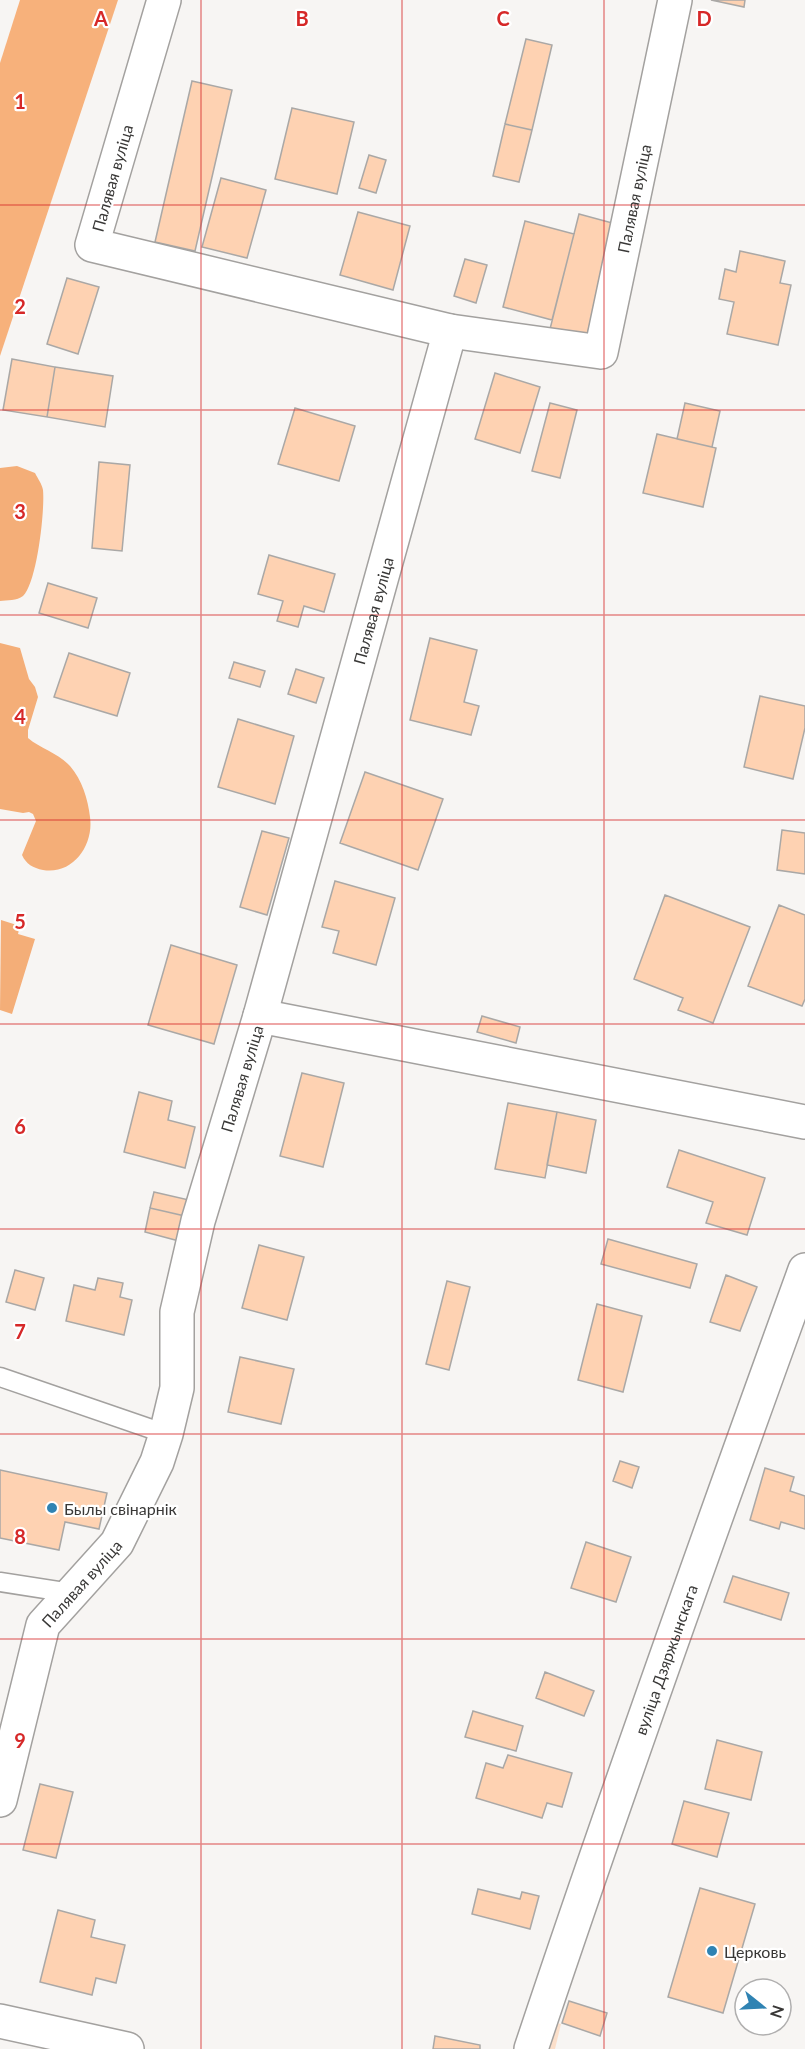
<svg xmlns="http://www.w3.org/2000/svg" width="805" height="2049" font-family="Lato,sans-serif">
<rect width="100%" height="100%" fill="#f7f5f3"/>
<path fill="#fbdfca" d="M 552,2022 L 561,2024 L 555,2049 L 543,2049 Z"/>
<path fill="#f7b17b" d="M 20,0 L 118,0 L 0,356 L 0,63 Z"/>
<path fill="#f4ae78" d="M 17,466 L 35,473 C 38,479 42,484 43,490 C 45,510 37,583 23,596 C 17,601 7,600 0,601 L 0,468 Z
M 0,643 L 20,648 L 29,679 L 35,687 L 38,697 L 28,730 L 28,738 C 41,749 58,753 70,766 C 82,780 88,799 90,817 C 94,845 73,875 43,870 C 33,868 26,864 22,855 L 36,821 L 33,814 L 29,812 L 23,813 L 0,809 Z
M 1,920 L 20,926 L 18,934 L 35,939 L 12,1014 L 0,1010 Z"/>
<path fill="#fed2b2" stroke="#aaa8a6" stroke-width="1.5" d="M 711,0 L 745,0 L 744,7 Z
M 526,39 L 552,45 L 532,130 L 505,124 Z
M 192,81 L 232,90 L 195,251 L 155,242 Z
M 292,108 L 354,122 L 337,194 L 275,179 Z
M 505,124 L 532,130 L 519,182 L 493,176 Z
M 369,155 L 386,160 L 376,193 L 359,188 Z
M 221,178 L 266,190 L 247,258 L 202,247 Z
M 358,212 L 410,226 L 393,290 L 340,275 Z
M 579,214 L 616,224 L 585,343 L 549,333 Z
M 525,221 L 574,234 L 552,320 L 503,307 Z
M 740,251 L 785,261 L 780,283 L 791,285 L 778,345 L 727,334 L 734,302 L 719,299 L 725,269 L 736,272 Z
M 465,259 L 487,265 L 476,303 L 454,296 Z
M 67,278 L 99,287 L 78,354 L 47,344 Z
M 12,359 L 55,367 L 47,417 L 3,410 Z
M 55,367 L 113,376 L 105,427 L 47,417 Z
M 495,373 L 540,387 L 520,453 L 475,439 Z
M 550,403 L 577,410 L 560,478 L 532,471 Z
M 685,403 L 720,411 L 712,447 L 677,439 Z
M 295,408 L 355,426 L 339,481 L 278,464 Z
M 657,434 L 716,448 L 703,507 L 643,493 Z
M 99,462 L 130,465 L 122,551 L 92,548 Z
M 269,555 L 335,574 L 324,612 L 304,606 L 298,627 L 277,621 L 283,601 L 258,594 Z
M 48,583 L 97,598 L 88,628 L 39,613 Z
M 430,638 L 477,650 L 464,702 L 479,706 L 471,735 L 410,720 Z
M 69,653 L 130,673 L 117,716 L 54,697 Z
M 234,662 L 265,671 L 260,687 L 229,678 Z
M 296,669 L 324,678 L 316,703 L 288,694 Z
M 760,696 L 805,706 L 805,728 L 793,779 L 744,767 Z
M 238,719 L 294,736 L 275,804 L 218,787 Z
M 365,772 L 443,799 L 418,870 L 340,843 Z
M 782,830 L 805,833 L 805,874 L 777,870 Z
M 262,831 L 289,838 L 267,915 L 240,907 Z
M 335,881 L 395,898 L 376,965 L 333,953 L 339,931 L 322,927 Z
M 665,895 L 750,927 L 713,1023 L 678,1010 L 683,998 L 634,979 Z
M 779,905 L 805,915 L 805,999 L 802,1006 L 748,986 Z
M 171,945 L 237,965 L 214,1044 L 148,1025 Z
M 482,1016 L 520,1027 L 516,1043 L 477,1032 Z
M 302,1073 L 344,1083 L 323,1167 L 280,1156 Z
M 139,1092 L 172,1101 L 168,1120 L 195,1127 L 185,1168 L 124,1152 Z
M 508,1103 L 557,1112 L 545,1178 L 495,1169 Z
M 557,1112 L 596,1120 L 586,1173 L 547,1165 Z
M 679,1150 L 765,1178 L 747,1235 L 706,1223 L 713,1202 L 667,1187 Z
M 154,1192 L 189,1200 L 185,1216 L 150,1208 Z
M 150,1208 L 185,1216 L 179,1241 L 145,1232 Z
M 608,1239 L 697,1264 L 690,1288 L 601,1264 Z
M 259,1245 L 304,1257 L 287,1320 L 242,1308 Z
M 15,1270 L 44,1278 L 35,1310 L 6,1302 Z
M 726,1275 L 757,1287 L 740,1331 L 710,1322 Z
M 98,1278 L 123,1283 L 120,1297 L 132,1300 L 124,1335 L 66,1321 L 74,1285 L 95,1290 Z
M 447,1281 L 470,1287 L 449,1370 L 426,1364 Z
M 597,1304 L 642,1316 L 623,1392 L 578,1380 Z
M 240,1357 L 294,1369 L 281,1424 L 228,1412 Z
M 620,1461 L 639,1467 L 632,1488 L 613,1481 Z
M 765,1468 L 794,1477 L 790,1491 L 805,1496 L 805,1529 L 781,1522 L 779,1529 L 750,1520 Z
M 0,1470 L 107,1493 L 99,1529 L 65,1522 L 59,1550 L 0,1538 Z
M 586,1542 L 631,1557 L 616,1602 L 571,1588 Z
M 733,1576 L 789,1593 L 781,1620 L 724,1602 Z
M 545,1672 L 594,1691 L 584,1716 L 536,1698 Z
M 473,1711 L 523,1726 L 516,1751 L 465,1737 Z
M 717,1740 L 762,1752 L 751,1800 L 705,1789 Z
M 508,1755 L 572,1773 L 562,1807 L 547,1803 L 542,1818 L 476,1798 L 486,1763 L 503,1768 Z
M 40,1784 L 73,1792 L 56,1858 L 23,1850 Z
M 684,1801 L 729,1813 L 717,1857 L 672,1844 Z
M 700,1888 L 755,1904 L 723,2013 L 668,1997 Z
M 478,1889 L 520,1899 L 522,1892 L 539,1896 L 530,1929 L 472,1914 Z
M 58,1910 L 95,1920 L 91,1937 L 125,1945 L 116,1983 L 96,1978 L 92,1995 L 40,1982 Z
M 569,2001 L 607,2013 L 600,2036 L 562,2023 Z
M 435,2036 L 480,2045 L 480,2049 L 433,2049 Z"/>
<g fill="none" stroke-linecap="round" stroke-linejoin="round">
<defs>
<path id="service" d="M 0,1377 L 166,1434
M 0,1582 L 71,1593"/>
<g id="minor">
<path id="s1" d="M 164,0 L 92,245 L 450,331 L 601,352 L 675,0"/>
<path d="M 260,1016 L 805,1122"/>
<path id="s2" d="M 0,1800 L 43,1625 L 117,1543 L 157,1462 L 166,1434 L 177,1388 L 177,1312 L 198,1221 L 260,1016 L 450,331"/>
<path d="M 0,2021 L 127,2049"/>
<path id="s3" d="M 531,2049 C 618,1788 711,1529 805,1270"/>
</g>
</defs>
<use href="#service" stroke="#a3a19f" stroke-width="21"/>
<use href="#minor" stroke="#a3a19f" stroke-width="36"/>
<use href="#service" stroke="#fff" stroke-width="18"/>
<use href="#minor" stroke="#fff" stroke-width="33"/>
</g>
<path fill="none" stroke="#d62828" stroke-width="1.5" stroke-opacity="0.55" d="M 201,0 L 201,2049M 402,0 L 402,2049M 604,0 L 604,2049M 0,205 L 805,205M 0,410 L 805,410M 0,615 L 805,615M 0,820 L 805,820M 0,1024 L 805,1024M 0,1229 L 805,1229M 0,1434 L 805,1434M 0,1639 L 805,1639M 0,1844 L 805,1844"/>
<g fill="#2f83b3" stroke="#fff" stroke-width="2">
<circle cx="52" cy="1508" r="6"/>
<circle cx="712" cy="1951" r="6"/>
</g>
<g text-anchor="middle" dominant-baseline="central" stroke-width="4.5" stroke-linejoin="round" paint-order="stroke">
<g font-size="16" fill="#393837" stroke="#fff">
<text transform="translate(112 178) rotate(-74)">Палявая вуліца</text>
<text stroke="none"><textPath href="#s1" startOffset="933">Палявая вуліца</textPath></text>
<text stroke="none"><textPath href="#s2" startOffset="1262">Палявая вуліца</textPath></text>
<text stroke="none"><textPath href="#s2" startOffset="776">Палявая вуліца</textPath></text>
<text stroke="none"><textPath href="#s2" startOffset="237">Палявая вуліца</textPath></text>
<text stroke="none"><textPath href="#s3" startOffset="412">вуліца Дзяржынскага</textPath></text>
</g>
<g font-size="16" fill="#393837" stroke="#fff" text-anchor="start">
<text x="64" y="1508">Былы свінарнік</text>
<text x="724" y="1951">Церковь</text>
</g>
</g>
<g font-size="20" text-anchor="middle" font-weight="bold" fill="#d62828" stroke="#fff" stroke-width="4.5" stroke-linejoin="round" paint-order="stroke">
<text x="101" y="26">A</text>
<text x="302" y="26">B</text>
<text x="503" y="26">C</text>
<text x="704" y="26">D</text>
<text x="20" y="109">1</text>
<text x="20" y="314">2</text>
<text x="20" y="519">3</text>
<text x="20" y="724">4</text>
<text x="20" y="929">5</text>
<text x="20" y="1134">6</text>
<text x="20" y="1339">7</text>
<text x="20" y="1544">8</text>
<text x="20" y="1748">9</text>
</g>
<g transform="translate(763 2007) rotate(108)"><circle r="28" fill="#ffffff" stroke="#b0afaf" stroke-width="1.5"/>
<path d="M0-4.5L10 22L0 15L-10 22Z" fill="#2f83b3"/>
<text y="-9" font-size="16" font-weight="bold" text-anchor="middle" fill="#393837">N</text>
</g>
</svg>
